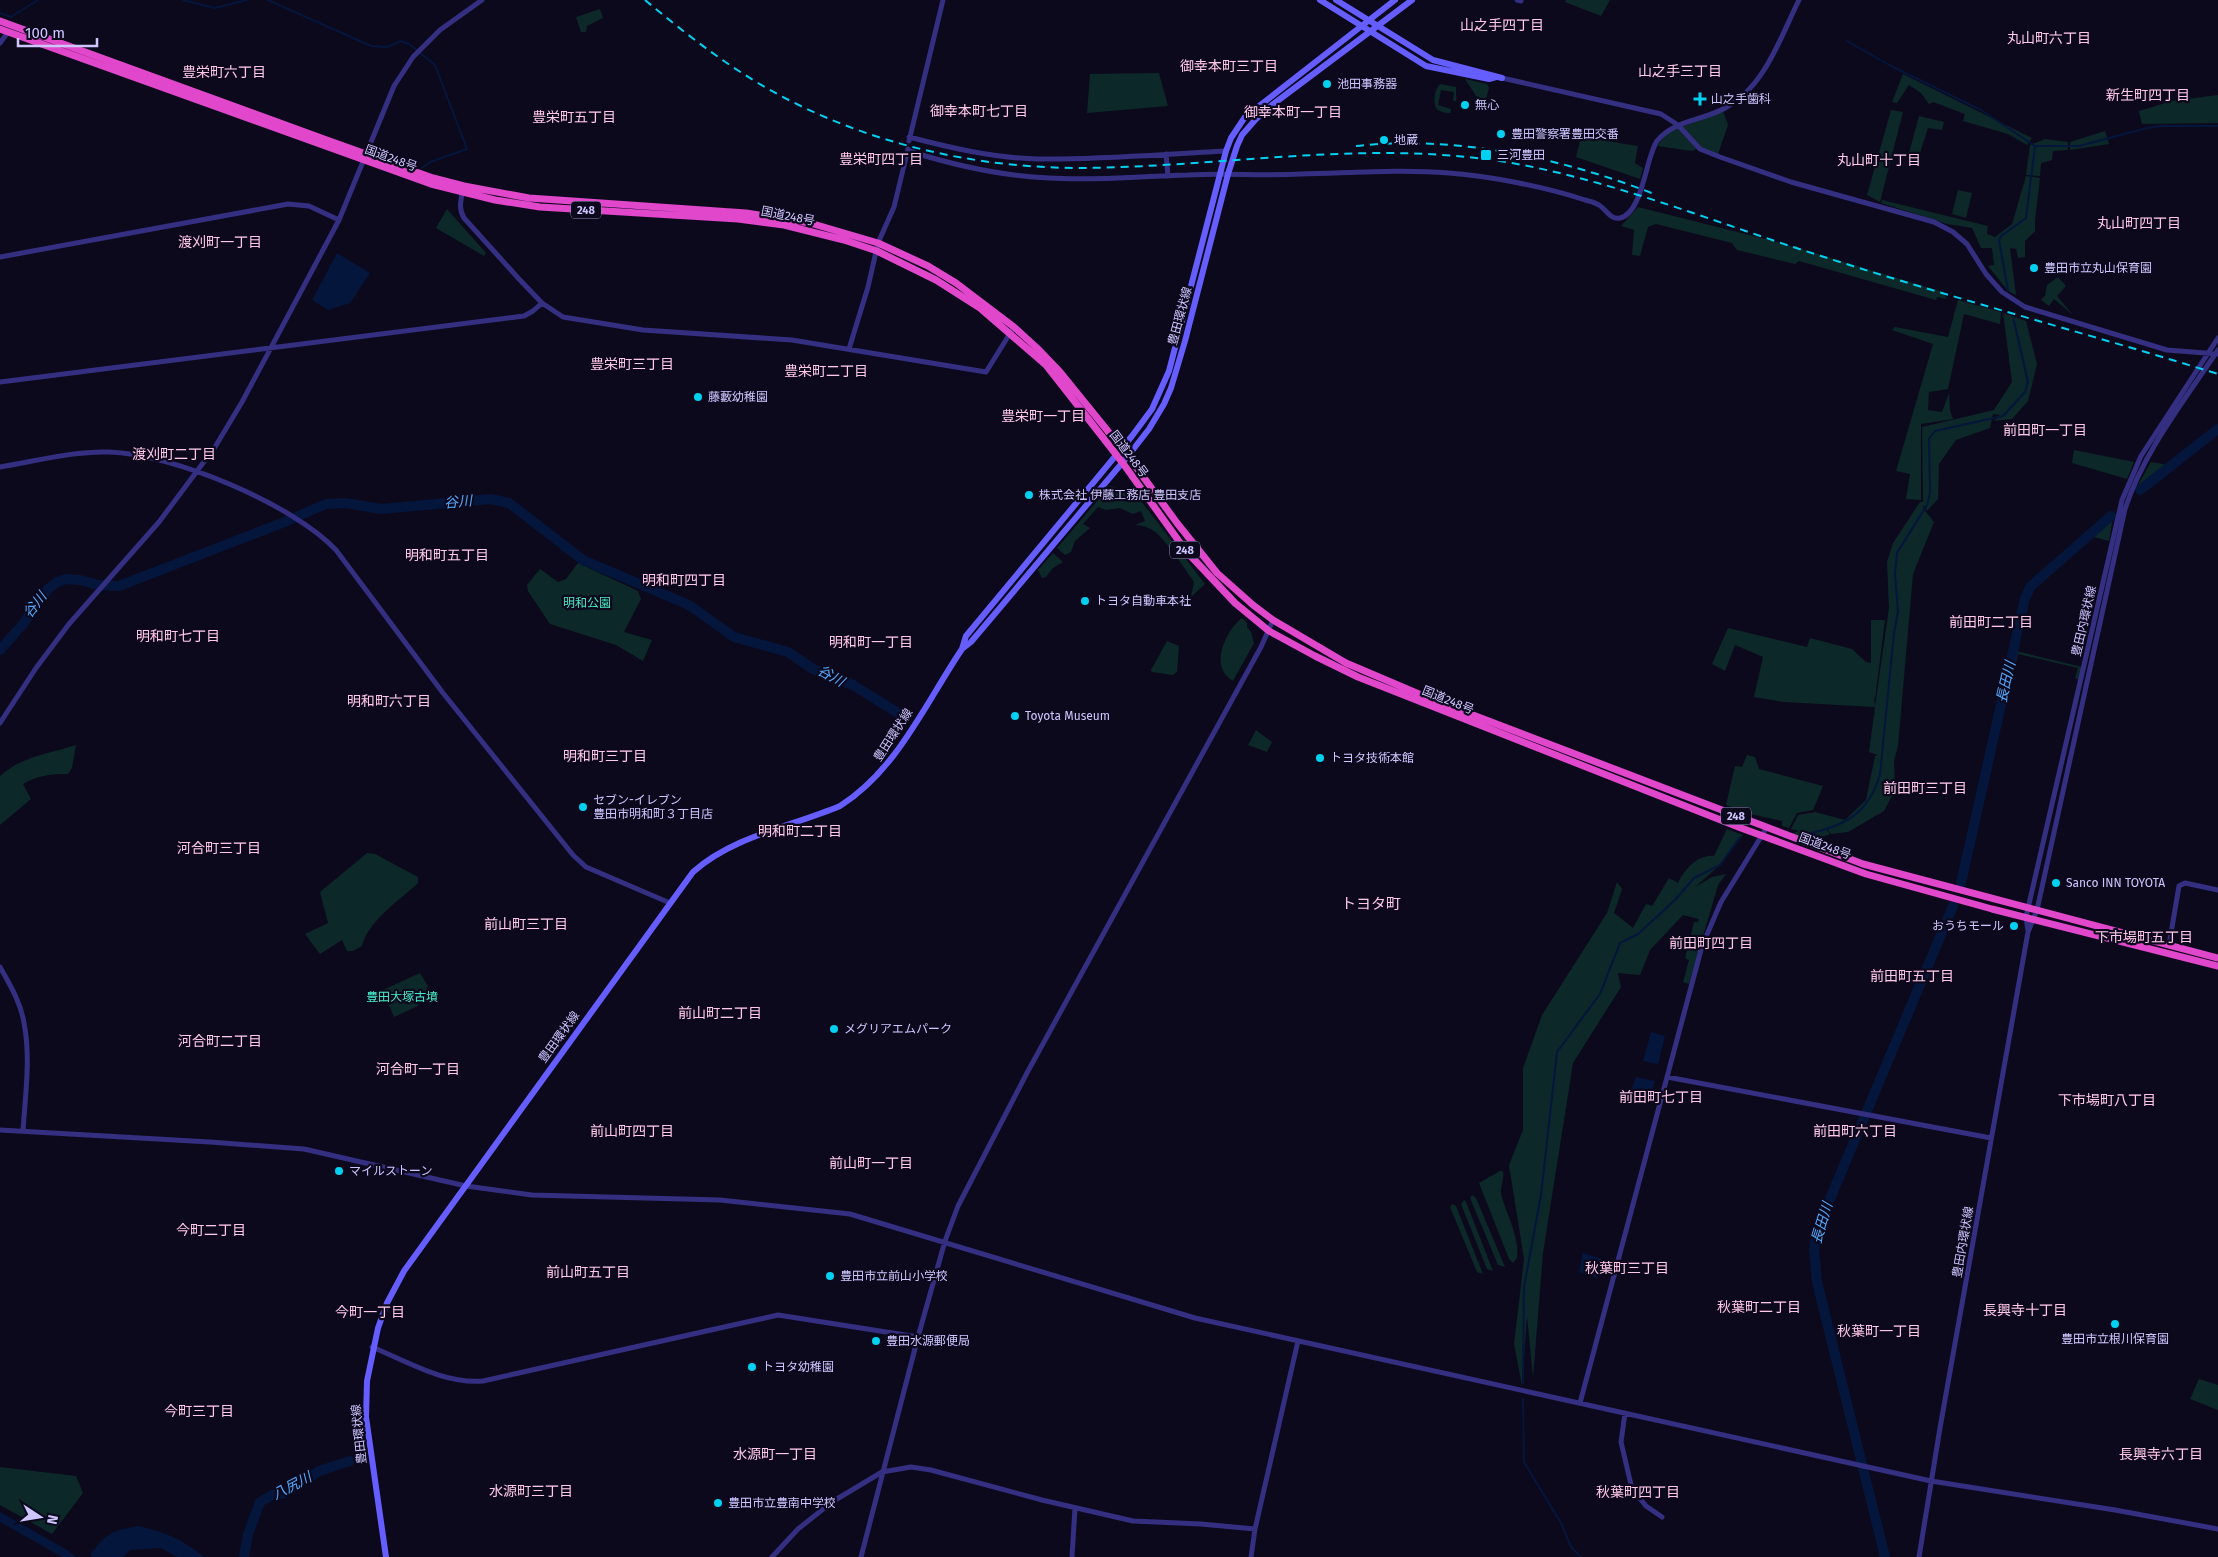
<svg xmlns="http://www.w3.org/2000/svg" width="2218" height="1557" font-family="'Fira Sans','Noto Sans JP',sans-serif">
<rect width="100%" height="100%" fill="#0d091d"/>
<path fill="#0c2828" d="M 1566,0 L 1610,0 L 1601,16 L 1565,2 Z
M 600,9 L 603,18 L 587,26 L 586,32 L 581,32 L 576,17 Z
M 1159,73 L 1168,106 L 1087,113 L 1090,74 Z
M 1903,74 L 2032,138 L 2027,145 L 2008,134 L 1963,121 L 1965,114 L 1933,102 L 1929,104 L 1921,93 L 1909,85 L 1897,103 L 1892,102 Z
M 1465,79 L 1487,84 L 1489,88 L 1485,103 L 1482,105 Z
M 1440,84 L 1456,87 L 1456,101 L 1453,101 L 1454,92 L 1441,90 L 1438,105 L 1451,109 L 1450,113 C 1446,113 1440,112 1437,109 C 1432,103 1435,89 1440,84 Z
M 2218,95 L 2218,123 L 2142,124 L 2139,111 L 2172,101 Z
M 1891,110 L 1903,112 L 1880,202 L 1867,195 Z
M 1723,111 L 1728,125 L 1718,154 L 1701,147 L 1692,151 L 1657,146 L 1668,132 Z
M 1919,116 L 1944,122 L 1942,130 L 1928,128 L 1919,156 L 1909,153 Z
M 2105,131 L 2109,144 L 2070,150 L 2070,142 Z
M 1581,137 L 1638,146 L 1635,163 L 1643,168 L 1640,179 L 1576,157 Z
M 2045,139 L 2068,142 L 2068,150 L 2053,151 L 2052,160 L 2041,163 L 2040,176 L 2026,175 L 2030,145 Z
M 2026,176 L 2040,178 L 2035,220 L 2035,231 L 2025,241 L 2025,257 L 2018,258 L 2016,249 L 2010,248 L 2016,295 L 2008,291 L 1988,266 L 1994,265 L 1992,248 L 1981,248 L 1972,228 L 1947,224 L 1881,203 L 1882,200 L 1988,226 L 1987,234 L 1995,237 L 2012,224 Z
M 1958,190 L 1972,193 L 1966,218 L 1952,214 Z
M 1638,207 L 1785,244 L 1943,292 L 1947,299 L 1937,297 L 1936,300 L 1799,261 L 1795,264 L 1737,250 L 1732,243 L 1656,224 L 1648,227 L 1640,256 L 1632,255 L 1634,230 L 1621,226 Z
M 447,209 L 486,253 L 484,256 L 436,228 Z
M 2058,277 L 2066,286 L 2057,296 L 2073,315 L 2054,299 L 2049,306 L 2041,300 L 2045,296 L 2047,285 Z
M 1958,300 L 2001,312 L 2000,324 L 1964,314 L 1948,389 L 1929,392 L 1928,410 L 1942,412 L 1949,393 L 1950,410 L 1953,419 L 1921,424 L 1921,500 L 1906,499 L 1910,474 L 1896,471 L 1933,344 L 1892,330 L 1895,327 L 1948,337 Z
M 2003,313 L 2026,321 L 2037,364 L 2028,401 L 2012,419 L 1994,421 L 2000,415 L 1993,414 L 1990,428 L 1956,440 L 1939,464 L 1938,499 L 1927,511 L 1924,505 L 1923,508 L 1934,522 L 1913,574 L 1898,746 L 1894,761 L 1895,790 L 1884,811 L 1848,832 L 1831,834 L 1827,829 L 1829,828 L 1825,828 L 1830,834 L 1814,840 L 1790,834 L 1799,831 L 1791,829 L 1798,815 L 1815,812 L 1845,820 L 1866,800 L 1875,756 L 1878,755 L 1869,752 L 1875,707 L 1784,702 L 1754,697 L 1763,657 L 1735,645 L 1725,671 L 1712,664 L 1728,628 L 1807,647 L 1810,638 L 1852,649 L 1866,662 L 1871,663 L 1871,620 L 1885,620 L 1875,699 L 1874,697 L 1875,706 L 1889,608 L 1887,562 L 1893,543 L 1920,502 L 1923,502 L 1922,427 L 1994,410 L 2012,382 Z
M 2074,450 L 2134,462 L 2127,479 L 2072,463 Z
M 2151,462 L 2168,465 L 2141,488 L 2138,485 Z
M 1110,486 L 1135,493 L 1205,584 L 1191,597 L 1194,582 C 1186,570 1165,539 1154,531 C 1148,527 1141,525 1135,525 L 1145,521 L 1141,511 L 1133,514 L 1120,508 L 1106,510 L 1098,507 L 1083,524 L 1090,528 L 1075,541 L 1071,552 L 1065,555 L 1057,548 Z
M 2114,511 L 2109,541 L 2094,537 L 2079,548 L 2073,546 Z
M 1053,553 L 1063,562 L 1053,568 L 1046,577 L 1042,578 L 1038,570 Z
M 578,563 L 638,591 L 641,599 L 624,632 L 652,640 L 643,661 L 616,645 L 550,624 L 528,591 L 527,585 L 540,569 L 558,582 L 566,579 Z
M 1242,618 L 1247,623 L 1247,627 L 1251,632 L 1254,643 L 1233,681 C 1208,667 1226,630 1242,618 Z
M 1167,641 L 1179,646 L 1177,672 L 1173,675 L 1152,672 L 1151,670 Z
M 2016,651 L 2082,667 L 2079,680 L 2075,678 L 2078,668 L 2018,654 L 2010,691 L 2007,689 Z
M 1256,730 L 1272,742 L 1267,752 L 1248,745 Z
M 76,745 L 72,768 L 68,774 C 52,774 37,775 23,784 L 31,799 L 0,825 L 0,776 C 22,756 49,754 76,745 Z
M 1747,755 L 1755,757 L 1759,769 L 1823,786 L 1813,810 L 1797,813 L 1789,828 L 1782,826 L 1782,821 L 1750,814 L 1726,805 L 1735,766 L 1742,767 Z
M 1727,829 L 1743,835 L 1720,865 L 1695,887 L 1712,877 L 1726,874 L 1718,885 L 1689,984 L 1683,982 L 1689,960 L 1685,958 L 1694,922 L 1698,922 L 1699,919 L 1683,915 L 1650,950 L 1640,975 L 1618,973 L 1621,987 L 1573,1063 L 1543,1253 L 1533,1378 L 1527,1316 L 1522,1386 L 1514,1344 L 1524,1259 L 1509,1165 L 1523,1130 L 1523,1068 L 1542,1015 L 1607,913 L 1617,882 L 1622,889 L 1614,913 L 1633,928 L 1646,904 L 1652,906 L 1669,878 L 1678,883 C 1684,870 1698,854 1714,856 Z
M 367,853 L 375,854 L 418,877 L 418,883 C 400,900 368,921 362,946 L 353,951 L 347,951 L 342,940 L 320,954 L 305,934 L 328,923 L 320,892 Z
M 420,973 L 428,986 L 418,1006 L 394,1017 L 383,990 Z
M 1500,1171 L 1503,1171 C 1505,1178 1500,1186 1501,1194 C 1506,1214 1520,1237 1517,1258 L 1513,1263 L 1509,1259 L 1479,1183 Z
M 1472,1195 L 1476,1198 L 1505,1267 L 1498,1265 L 1470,1198 Z
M 1464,1200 L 1466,1202 L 1493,1271 L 1487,1269 L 1461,1204 Z
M 1452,1204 L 1456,1206 L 1483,1274 L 1477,1272 L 1450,1207 Z
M 2199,1379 L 2218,1385 L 2218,1410 L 2190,1399 Z
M 0,1467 L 76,1476 L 83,1493 L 52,1534 L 0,1505 Z"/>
<path fill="#04163c" d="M 337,253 L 370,273 L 350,303 L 328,310 L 312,300 Z
M 1651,1032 L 1665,1036 L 1658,1064 L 1643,1061 Z
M 1636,1077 L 1655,1081 L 1648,1104 L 1628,1099 Z
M 1583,1253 L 1602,1259 L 1597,1278 L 1579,1272 Z
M 0,1512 L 67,1550 L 76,1557 L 62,1557 L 0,1522 Z
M 138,1526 C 165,1532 182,1539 204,1557 L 177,1557 L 161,1548 L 130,1550 L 123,1557 L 92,1557 L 90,1555 C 106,1533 111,1531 138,1526 Z"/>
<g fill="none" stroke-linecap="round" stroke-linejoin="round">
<path stroke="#04163c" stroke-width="2" d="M 183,0 L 215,8 L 247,0
M 268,0 L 371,46 L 387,47 L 401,41 L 409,44 L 435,65 L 467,149 L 430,162 L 422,168
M 0,13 L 11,17 L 38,0
M 1847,41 L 1893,67 L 1981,110 L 2035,146 L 2079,146 L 2147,128 L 2160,126 L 2218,126
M 2008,291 L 1999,240 L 2001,236 L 2026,218 L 2035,146
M 1807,834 C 1845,826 1868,814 1880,775 L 1894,633 L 1898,612 L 1895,574 L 1897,553 L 1927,505 L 1930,493 L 1929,439 L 1935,431 L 2003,416 L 2025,392 L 2028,382 L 2013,317
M 1523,1383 L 1524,1287 L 1541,1195 L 1557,1052 L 1600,994 L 1620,943 L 1638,934 L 1676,899 L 1694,878 L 1720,865 L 1740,837
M 1523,1399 L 1524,1462 L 1561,1523 L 1571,1547 L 1581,1557"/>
<path stroke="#04163c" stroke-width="10" d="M 2140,490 L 2218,429
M 0,650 L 23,624 L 48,589 L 57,582 L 66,579 L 80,580 L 98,585 L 119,586 L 287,521 L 326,504 L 345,503 L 381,509 L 491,499 L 509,503 L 583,560 L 689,605 L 734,637 L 788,652 L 813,669 L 853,685 L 898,713 L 909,714
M 1961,883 L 2025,598 L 2031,586 L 2111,516
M 244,1557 L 248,1534 L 260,1502 L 272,1495 L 285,1493 L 319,1471 L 350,1461
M 1885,1557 L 1817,1282 L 1814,1249 L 1819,1225 L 1953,906"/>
<path stroke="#352f82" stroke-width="5" d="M 1517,0 L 1521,1
M 0,43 L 8,32
M 1502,78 L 1661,114 L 1678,125 L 1700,149 L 1720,157 L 1791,182 L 1934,222 L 1953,232 L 1967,244 L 1986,274 L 2002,292 L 2025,307 L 2167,350 L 2218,354
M 909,137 C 951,148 994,158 1038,159 C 1100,160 1163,154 1226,151
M 909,141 L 943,0
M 909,151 C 953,165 1003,176 1049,178 C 1096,181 1141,176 1188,175 C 1225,173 1263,176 1301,174 C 1350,173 1400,169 1449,173 C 1490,176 1546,187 1585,200 C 1590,201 1595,203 1599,205 C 1607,210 1610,220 1620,218 C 1643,213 1646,156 1657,141 C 1674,120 1702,121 1725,108 C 1765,87 1780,38 1799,0
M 1166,154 L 1168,176
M 463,189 C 461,200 458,208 464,218 L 519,279 L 542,303 L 563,317 L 643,330 L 792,340 L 986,372 L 1014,327
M 0,257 L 288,204 L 309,206 L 339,220
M 849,349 L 868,287 L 878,243 L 894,207 L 908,149
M 0,382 L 524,316 L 533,311 L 542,303
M 0,467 C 36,461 73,451 109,452 C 173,454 293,504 336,550 L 443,693 L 573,855 L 586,867 L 670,903
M 0,723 L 36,668 L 69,624 L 159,522 L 215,447 L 242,402 L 339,220 L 394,86 L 413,57 L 440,30 L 482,0
M 2028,931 L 2026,917 L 2122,500 L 2141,456 L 2218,338
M 2169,945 L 2179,886 L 2185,883 L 2218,890
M 0,967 C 10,985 21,1003 24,1023 C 31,1058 25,1097 23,1131
M 1667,1077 L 1991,1138
M 0,1130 L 210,1142 L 304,1149 L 466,1186 L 532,1195 L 720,1200 L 850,1214 L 1195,1318 L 1931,1481 L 2115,1510 L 2218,1529
M 372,1347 C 408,1362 444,1384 483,1381 L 778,1315 L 918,1337
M 1580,1403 L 1702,946 L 1721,902 L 1767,827
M 1625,1413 L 1621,1442 L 1632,1489 L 1646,1506 L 1662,1517
M 772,1557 L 798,1529 L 832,1502 L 882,1472 L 911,1467 L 931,1470 L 1042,1500 L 1133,1521 L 1201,1524 L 1255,1529
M 861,1557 L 918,1337 L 945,1241 L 958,1206 L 1028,1071 L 1261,647 L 1273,620
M 1072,1557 L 1075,1508
M 1251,1557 L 1255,1529 L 1298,1341
M 1919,1557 L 1940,1428 L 2028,932 L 2037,910 L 2125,509 C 2144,451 2184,401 2218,350"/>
<path stroke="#665dff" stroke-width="6" d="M 1320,0 L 1426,66 L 1489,79 L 1496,77
M 1336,0 L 1433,60 L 1502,78
M 962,649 L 971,642 L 1128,456 L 1149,429 L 1164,404 L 1171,388 L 1185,341 L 1228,174 L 1237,146 L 1242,135 L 1256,119 L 1272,105 L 1412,0
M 386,1557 L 366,1417 L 367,1381 L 378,1328 L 387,1303 L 404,1271 L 693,872 C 734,836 790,827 840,806 C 897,770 925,704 962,649 L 966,636 L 1132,436 L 1152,409 L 1169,371 L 1226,151 L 1231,138 L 1245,117 L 1395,0"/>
<path stroke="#e047ca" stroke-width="7" d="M 0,21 L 324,139 L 433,178 L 464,186 L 529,198 L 746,213 L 810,223 L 878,243 L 928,266 L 956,283 L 1014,327 L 1037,348 L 1060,372 L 1128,456 L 1177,523 L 1217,573 L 1253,605 L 1273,620 L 1346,663 L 1426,697 L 1863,864 L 2218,958
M 0,29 L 431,184 L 495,200 L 540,207 L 738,219 L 784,225 L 844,240 L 877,251 L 936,280 L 980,308 L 1046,365 L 1122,462 L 1186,551 L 1235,603 L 1269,631 L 1315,656 L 1358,677 L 1741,828 L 1866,874 L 1992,909 L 2218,966"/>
<path stroke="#00d1f1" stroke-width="2" stroke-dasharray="8 6" stroke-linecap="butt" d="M 645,0 C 681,30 718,59 758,83 C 854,140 964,167 1075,168 C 1221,168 1366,138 1512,163 C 1618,182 1719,224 1821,256 C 1952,298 2086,333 2218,374
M 1356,146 C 1454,135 1563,158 1654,194"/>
</g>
<g fill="#00d1f1" stroke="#0d091d" stroke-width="2">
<circle cx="1327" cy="84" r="5"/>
<path d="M1697.5 91.5h5v5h5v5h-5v5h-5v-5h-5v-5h5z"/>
<circle cx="1465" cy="105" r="5"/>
<circle cx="1501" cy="134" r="5"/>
<circle cx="1384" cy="140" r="5"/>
<rect x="1480" y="149" width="12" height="12" rx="2.5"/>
<circle cx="2034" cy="268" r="5"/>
<circle cx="698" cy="397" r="5"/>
<circle cx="1029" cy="495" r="5"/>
<circle cx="1085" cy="601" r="5"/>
<circle cx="1015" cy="716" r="5"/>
<circle cx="1320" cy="758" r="5"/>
<circle cx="583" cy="807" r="5"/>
<circle cx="2056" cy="883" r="5"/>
<circle cx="2014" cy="926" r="5"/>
<circle cx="834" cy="1029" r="5"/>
<circle cx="339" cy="1171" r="5"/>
<circle cx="830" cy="1276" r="5"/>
<circle cx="2115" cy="1324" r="5"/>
<circle cx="876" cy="1341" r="5"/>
<circle cx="752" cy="1367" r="5"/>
<circle cx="718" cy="1503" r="5"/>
</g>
<g text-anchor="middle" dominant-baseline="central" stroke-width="4.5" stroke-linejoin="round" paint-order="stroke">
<g fill="#0d091d" stroke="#948dbb" stroke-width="1">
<rect x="571" y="201.5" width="30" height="17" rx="4"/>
<rect x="1170" y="541.5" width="30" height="17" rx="4"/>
<rect x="1721" y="807.5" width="30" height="17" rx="4"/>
</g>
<g font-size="11" font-weight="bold" fill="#cec6ff">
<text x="586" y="210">248</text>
<text x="1185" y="550">248</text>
<text x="1736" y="816">248</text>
</g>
<g font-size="12" fill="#cec6ff" stroke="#0d091d" text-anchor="start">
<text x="1337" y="84">池田事務器</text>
<text x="1711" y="99">山之手歯科</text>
<text x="1475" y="105">無心</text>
<text x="1511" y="134">豊田警察署豊田交番</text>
<text x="1394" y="140">地蔵</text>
<text x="1497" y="155">三河豊田</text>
<text x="2044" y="268">豊田市立丸山保育園</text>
<text x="708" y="397">藤藪幼稚園</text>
<text x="1039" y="495">株式会社 伊藤工務店 豊田支店</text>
<text x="1095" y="601">トヨタ自動車本社</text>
<text x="1025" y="716">Toyota Museum</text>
<text x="1330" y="758">トヨタ技術本館</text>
<text x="593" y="800">セブン-イレブン<tspan x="593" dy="14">豊田市明和町３丁目店</tspan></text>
<text x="2066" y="883">Sanco INN TOYOTA</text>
<text x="2004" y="926" text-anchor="end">おうちモール</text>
<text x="844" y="1029">メグリアエムパーク</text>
<text x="349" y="1171">マイルストーン</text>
<text x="840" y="1276">豊田市立前山小学校</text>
<text x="2115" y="1339" text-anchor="middle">豊田市立根川保育園</text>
<text x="886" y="1341">豊田水源郵便局</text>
<text x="762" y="1367">トヨタ幼稚園</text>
<text x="728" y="1503">豊田市立豊南中学校</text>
</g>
<g font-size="12" fill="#cec6ff" stroke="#0d091d">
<text transform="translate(391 158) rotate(20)">国道248号</text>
<text transform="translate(788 216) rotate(11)">国道248号</text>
<text transform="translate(1180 316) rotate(-75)">豊田環状線</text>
<text transform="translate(1129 454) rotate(53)">国道248号</text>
<text transform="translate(2084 621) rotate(-77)">豊田内環状線</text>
<text transform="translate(1448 700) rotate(22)">国道248号</text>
<text transform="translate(893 735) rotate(-57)">豊田環状線</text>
<text transform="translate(1825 846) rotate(20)">国道248号</text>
<text transform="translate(559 1037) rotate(-54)">豊田環状線</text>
<text transform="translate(1963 1242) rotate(-80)">豊田内環状線</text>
<text transform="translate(359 1434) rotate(-96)">豊田環状線</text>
</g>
<g font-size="12" fill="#46ebc7" stroke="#0d091d">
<text x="587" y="603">明和公園</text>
<text x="402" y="997">豊田大塚古墳</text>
</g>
<g font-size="14" fill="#ffc8e9" stroke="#0d091d">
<text x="1502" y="25">山之手四丁目</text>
<text x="2049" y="38">丸山町六丁目</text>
<text x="1229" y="66">御幸本町三丁目</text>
<text x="1680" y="71">山之手三丁目</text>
<text x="224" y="72">豊栄町六丁目</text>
<text x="2148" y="95">新生町四丁目</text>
<text x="979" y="111">御幸本町七丁目</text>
<text x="1293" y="112">御幸本町一丁目</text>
<text x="574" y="117">豊栄町五丁目</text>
<text x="881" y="159">豊栄町四丁目</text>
<text x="1879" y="160">丸山町十丁目</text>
<text x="2139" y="223">丸山町四丁目</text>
<text x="220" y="242">渡刈町一丁目</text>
<text x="632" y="364">豊栄町三丁目</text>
<text x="826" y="371">豊栄町二丁目</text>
<text x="1043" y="416">豊栄町一丁目</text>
<text x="2045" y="430">前田町一丁目</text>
<text x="174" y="454">渡刈町二丁目</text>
<text x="447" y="555">明和町五丁目</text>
<text x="684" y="580">明和町四丁目</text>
<text x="1991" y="622">前田町二丁目</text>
<text x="178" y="636">明和町七丁目</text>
<text x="871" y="642">明和町一丁目</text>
<text x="389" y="701">明和町六丁目</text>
<text x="605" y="756">明和町三丁目</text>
<text x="1925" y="788">前田町三丁目</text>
<text x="800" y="831">明和町二丁目</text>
<text x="219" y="848">河合町三丁目</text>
<text x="526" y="924">前山町三丁目</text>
<text x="2144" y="937">下市場町五丁目</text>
<text x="1711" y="943">前田町四丁目</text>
<text x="1912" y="976">前田町五丁目</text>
<text x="720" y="1013">前山町二丁目</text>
<text x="220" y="1041">河合町二丁目</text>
<text x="418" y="1069">河合町一丁目</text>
<text x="1661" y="1097">前田町七丁目</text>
<text x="2107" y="1100">下市場町八丁目</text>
<text x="632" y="1131">前山町四丁目</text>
<text x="1855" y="1131">前田町六丁目</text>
<text x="871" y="1163">前山町一丁目</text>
<text x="211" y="1230">今町二丁目</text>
<text x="1627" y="1268">秋葉町三丁目</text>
<text x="588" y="1272">前山町五丁目</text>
<text x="1759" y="1307">秋葉町二丁目</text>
<text x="2025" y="1310">長興寺十丁目</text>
<text x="370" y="1312">今町一丁目</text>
<text x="1879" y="1331">秋葉町一丁目</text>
<text x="199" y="1411">今町三丁目</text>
<text x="775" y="1454">水源町一丁目</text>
<text x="2161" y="1454">長興寺六丁目</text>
<text x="531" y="1491">水源町三丁目</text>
<text x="1638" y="1492">秋葉町四丁目</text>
</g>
<g font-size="14" font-style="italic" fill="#54aaff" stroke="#0d091d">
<text transform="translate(458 502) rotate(-5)">谷川</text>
<text transform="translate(35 605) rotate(-52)">谷川</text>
<text transform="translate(831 676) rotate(29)">谷川</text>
<text transform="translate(2006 682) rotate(-77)">長田川</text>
<text transform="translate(1822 1223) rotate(-73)">長田川</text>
<text transform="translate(292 1486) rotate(-28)">八尻川</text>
</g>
<g font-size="15" fill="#ffc8e9" stroke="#0d091d">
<text x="1371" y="904">トヨタ町</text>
</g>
</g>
<g transform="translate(40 1517) rotate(102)" stroke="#0d091d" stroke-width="4" paint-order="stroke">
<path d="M0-4L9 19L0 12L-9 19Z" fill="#cec6ff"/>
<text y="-8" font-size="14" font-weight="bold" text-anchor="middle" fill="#cec6ff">N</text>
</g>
<path d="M18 38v8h79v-8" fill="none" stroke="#cec6ff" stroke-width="2.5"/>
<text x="25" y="38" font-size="15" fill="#cec6ff" stroke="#0d091d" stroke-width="4" paint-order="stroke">100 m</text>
</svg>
